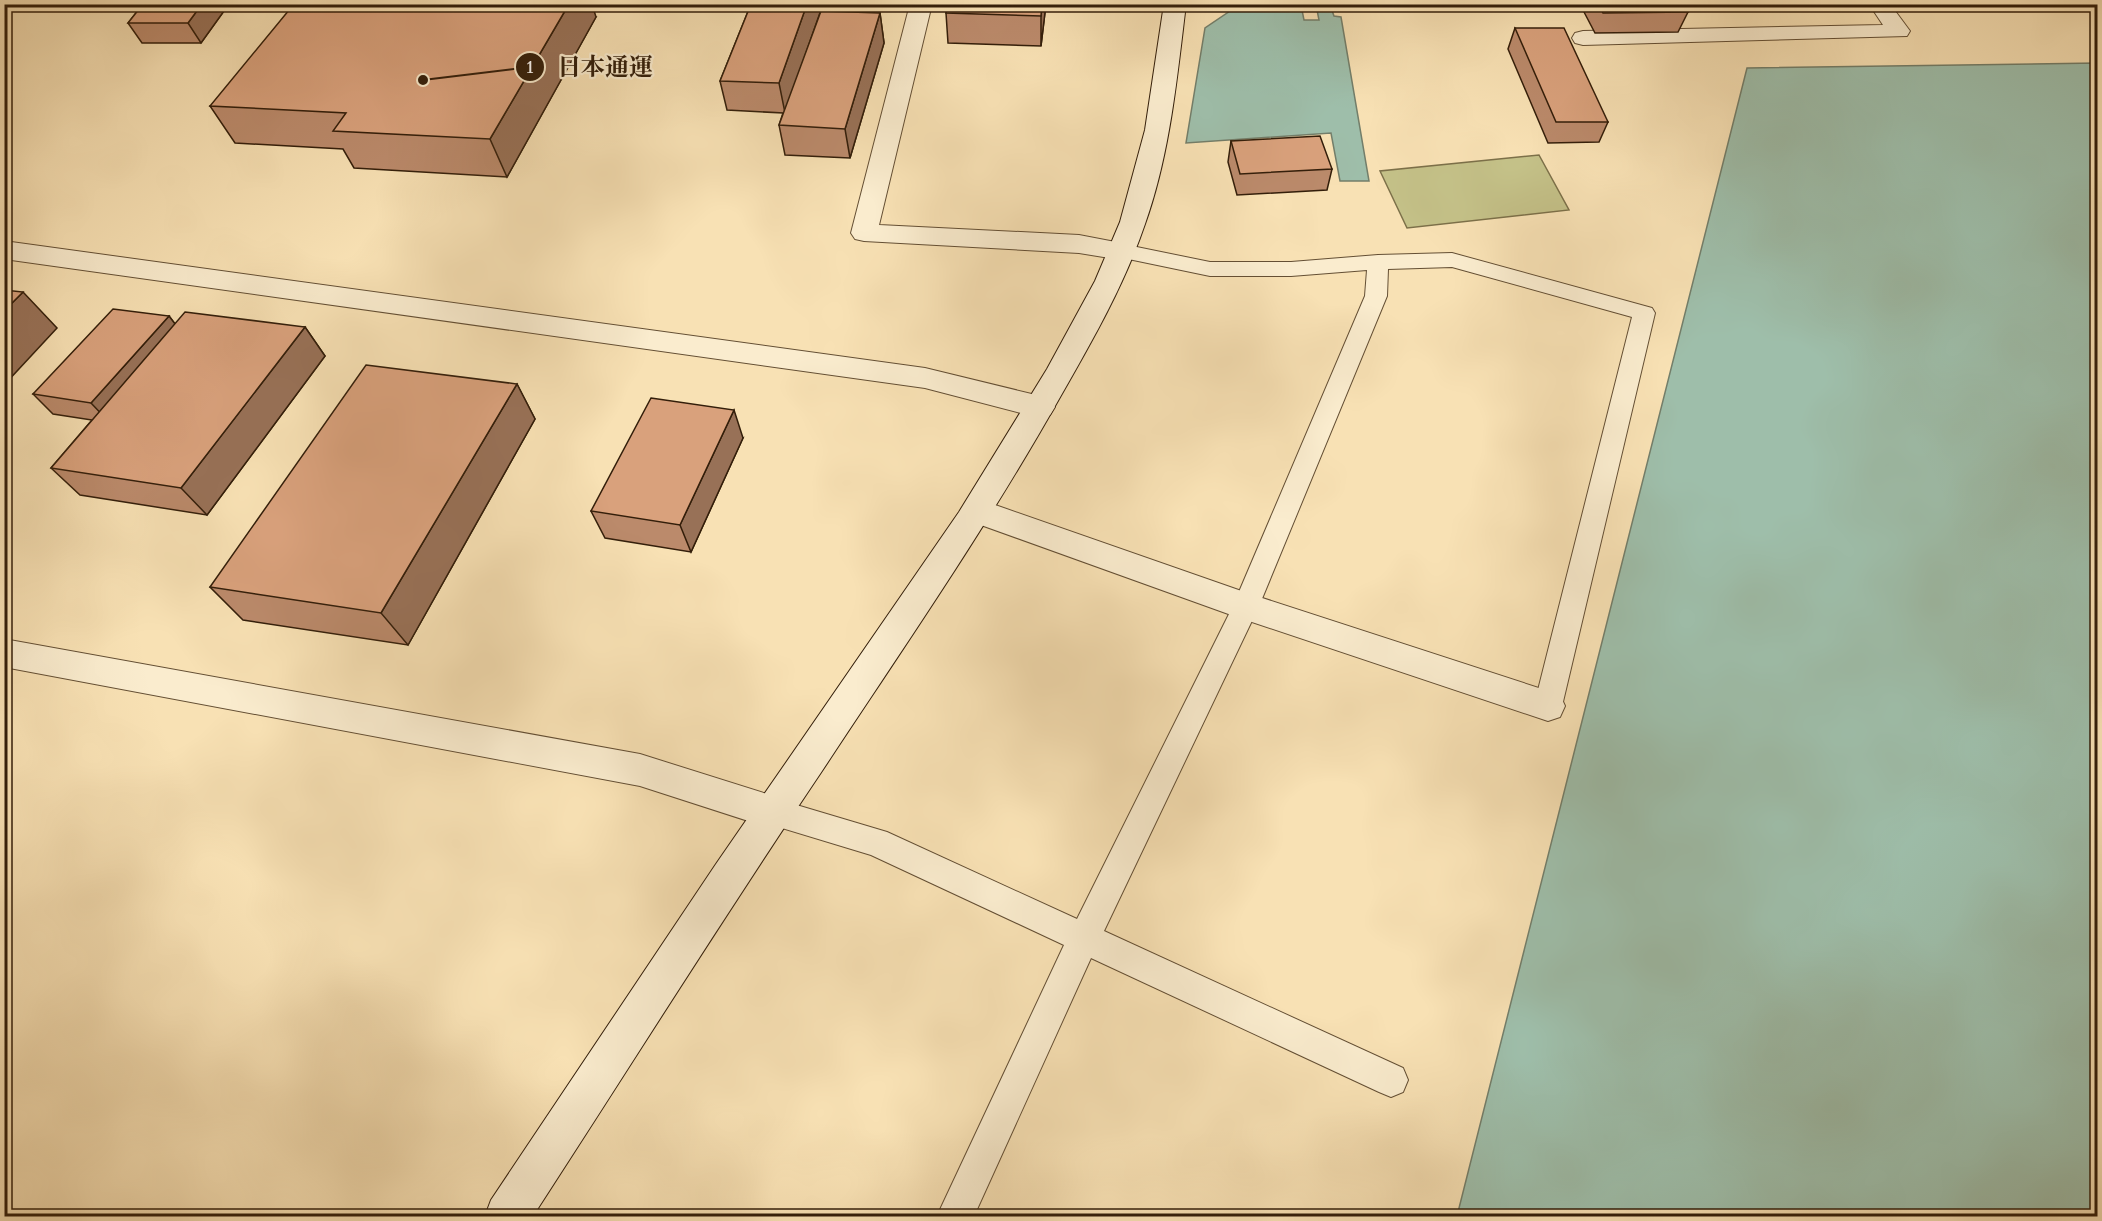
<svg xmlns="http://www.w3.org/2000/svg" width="2102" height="1221" font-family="Cardo,'Noto Serif JP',serif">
<rect width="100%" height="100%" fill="#f8e1b4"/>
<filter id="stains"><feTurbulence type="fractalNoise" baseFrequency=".00333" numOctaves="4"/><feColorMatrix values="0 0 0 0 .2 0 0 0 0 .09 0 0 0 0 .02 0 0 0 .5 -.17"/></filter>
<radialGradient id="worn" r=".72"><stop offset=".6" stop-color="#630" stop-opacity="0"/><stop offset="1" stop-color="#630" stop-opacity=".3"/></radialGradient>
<path fill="#c4c188" stroke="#7c7049" stroke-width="1.5" d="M 1539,155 L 1569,210 L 1407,228 L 1380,171 Z"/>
<path fill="#9ebeaa" stroke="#737e6a" stroke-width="1.5" d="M 1239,5 L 1301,5 L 1304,20 L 1319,20 L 1316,5 L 1330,5 L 1334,16 L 1341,17 L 1369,181 L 1340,181 L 1331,133 L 1186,143 L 1205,28 Z
M 2097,63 L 2097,1216 L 1457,1216 L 1747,68 Z"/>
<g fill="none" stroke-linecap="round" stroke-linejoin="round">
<defs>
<path id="lane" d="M 1122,244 L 1210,262 L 1291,262 L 1378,255 L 1452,253 L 1652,308 L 1655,313 L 1562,706 L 1558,715 L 1548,718 L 1538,715 L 1534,706 L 1632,317 L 1452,267 L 1388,269 L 1387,296 L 1259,606 L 1104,931 L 1403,1068 L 1408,1080 L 1403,1092 L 1391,1097 L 1379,1092 L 1091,958 L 974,1216 L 937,1216 L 1064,945 L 871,855 L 762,822 L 758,812 L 762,802 L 773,798 L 887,832 L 1077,919 L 1233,606 L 1365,296 L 1367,270 L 1291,276 L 1210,276 L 1114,256 L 1111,251 L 1114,246 Z"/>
<path id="street" d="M 910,4 L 932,4 L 879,225 L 1079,235 L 1131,245 L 1135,251 L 1131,257 L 1122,260 L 1079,253 L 864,241 L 855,239 L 851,233 Z
M 1869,4 L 1890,4 L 1910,31 L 1907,36 L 1583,45 L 1575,43 L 1572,38 L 1575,33 L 1583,31 L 1883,25 Z
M 4,241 L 925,368 L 1040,396 L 1050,399 L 1055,407 L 1050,415 L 1040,418 L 925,388 L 4,259 Z
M 978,499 L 1250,594 L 1548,691 L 1560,695 L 1565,706 L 1560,717 L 1548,721 L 1234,616 L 967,520 L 962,511 L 967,502 Z
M 4,639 L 640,754 L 786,800 L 791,812 L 786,824 L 773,829 L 640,786 L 4,667 Z"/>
<path id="secondary" d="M 1164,4 L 1186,4 C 1177,78 1170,154 1145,224 C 1124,286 1091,343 1059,399 C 987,527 903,648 822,771 C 723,918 629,1068 533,1216 L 485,1216 L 491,1200 L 716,864 L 959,512 L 1047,369 L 1095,281 L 1120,222 L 1145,130 Z"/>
</defs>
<use href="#lane" stroke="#644f34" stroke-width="2"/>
<use href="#street" stroke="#644f34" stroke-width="2"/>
<use href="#secondary" stroke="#331e0a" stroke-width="2"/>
<use href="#lane" fill="#faecce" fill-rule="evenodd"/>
<use href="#street" fill="#faecce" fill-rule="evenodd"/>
<use href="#secondary" fill="#faecce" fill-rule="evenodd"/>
</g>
<path fill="#bb8a6b" stroke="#331e0a" stroke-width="1.5" d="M 143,4 L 229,4 L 201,43 L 142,43 L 128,23 Z
M 751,4 L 823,4 L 817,20 L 880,13 L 884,43 L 850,158 L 785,155 L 779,125 L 783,113 L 727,110 L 720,81 Z
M 948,4 L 1046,4 L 1041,46 L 948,43 L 946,13 Z
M 1586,4 L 1683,4 L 1688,12 L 1678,32 L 1595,33 L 1584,12 Z
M 596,17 L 507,177 L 354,168 L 343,149 L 235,143 L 210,106 Z
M 1515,28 L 1608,122 L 1599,142 L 1548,143 L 1508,49 Z
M 1231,141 L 1332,169 L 1327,190 L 1237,195 L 1228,162 Z
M 169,316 L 175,324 L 305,327 L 325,356 L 207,515 L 80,495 L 51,468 L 92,420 L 53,414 L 33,394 Z
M 517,384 L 535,419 L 408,645 L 243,620 L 210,587 Z
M 743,438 L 691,552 L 605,538 L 591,511 Z"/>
<path fill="#987157" stroke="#331e0a" stroke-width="1.5" d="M 202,4 L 229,4 L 201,43 L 188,23 Z
M 569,4 L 592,4 L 596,17 L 507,177 L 490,139 Z
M 807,4 L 823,4 L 785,113 L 779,83 Z
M 1042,4 L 1046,4 L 1041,46 L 1041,16 Z
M 880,13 L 884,43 L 850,158 L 845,129 Z
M 23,292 L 57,328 L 4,385 L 4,311 Z
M 169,316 L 185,337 L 110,423 L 91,403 Z
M 305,327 L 325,356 L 207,515 L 181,488 Z
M 517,384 L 535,419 L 408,645 L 381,613 Z
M 734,410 L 743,438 L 691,552 L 680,525 Z"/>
<path fill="#d9a17c" stroke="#331e0a" stroke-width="1.5" d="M 143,4 L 202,4 L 188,23 L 128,23 Z
M 294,4 L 569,4 L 490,139 L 333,131 L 346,113 L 210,106 Z
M 751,4 L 807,4 L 779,83 L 720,81 Z
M 948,4 L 1042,4 L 1041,16 L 946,13 Z
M 1598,4 L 1683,4 L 1688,12 L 1603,13 Z
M 821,11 L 880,13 L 845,129 L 779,125 Z
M 1515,28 L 1564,28 L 1608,122 L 1556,122 Z
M 1320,136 L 1332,169 L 1240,174 L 1231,141 Z
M 4,290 L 23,292 L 4,311 Z
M 113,309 L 169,316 L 91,403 L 33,394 Z
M 185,312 L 305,327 L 181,488 L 51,468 Z
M 366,365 L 517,384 L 381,613 L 210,587 Z
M 651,398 L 734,410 L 680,525 L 591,511 Z"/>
<path fill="none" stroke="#331e0a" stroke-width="2" d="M423 80L530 67"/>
<g fill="#331e0a" stroke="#faecce" stroke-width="2">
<circle cx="423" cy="80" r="6"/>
<circle cx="530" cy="67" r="15"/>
</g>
<g font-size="18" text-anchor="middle" font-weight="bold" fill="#fff">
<text x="530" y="73">1</text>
</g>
<g font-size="24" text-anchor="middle" font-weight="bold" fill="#331e0a" stroke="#faecce" stroke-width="4.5" stroke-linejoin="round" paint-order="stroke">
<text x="605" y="75">日本通運</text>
</g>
<rect width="2102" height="1221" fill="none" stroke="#f8e1b4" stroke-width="24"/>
<rect x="6" y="6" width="2090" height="1209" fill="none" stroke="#331e0a" stroke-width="3"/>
<rect x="12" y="12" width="2078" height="1197" fill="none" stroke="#331e0a" stroke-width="1.5"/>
<rect width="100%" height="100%" filter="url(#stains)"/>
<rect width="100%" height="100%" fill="url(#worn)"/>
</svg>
